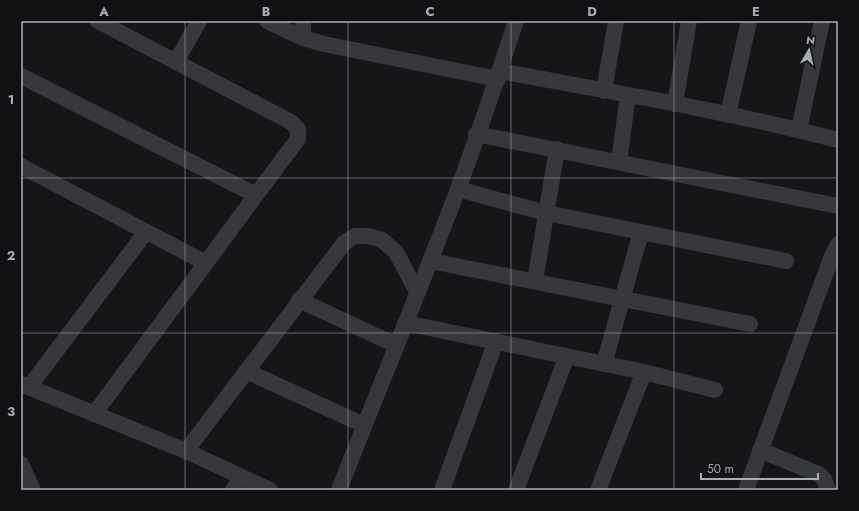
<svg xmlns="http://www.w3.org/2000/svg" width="859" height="511" font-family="Jost,sans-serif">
<rect width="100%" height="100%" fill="#161618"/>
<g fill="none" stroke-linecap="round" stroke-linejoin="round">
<path stroke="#37383d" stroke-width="16" d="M 98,21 L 291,122 L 298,129 L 298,139 L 256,195
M 267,21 L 303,38 L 324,44 L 498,79
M 303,21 L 303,38
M 176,62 L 199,21
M 499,71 C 612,92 727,111 838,140
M 21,76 L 256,195 L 206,263
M 604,91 L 616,21
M 675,104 L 689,21
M 728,115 L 749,21
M 799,130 L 822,21
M 476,134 L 838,206
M 619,162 L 628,95
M 21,166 L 206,263 L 94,414
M 458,189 L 546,213 L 786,261
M 430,261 L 750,324
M 535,281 L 557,149
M 299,300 L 396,345
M 405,323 L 644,372 L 715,390
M 604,364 L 641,232
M 246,371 L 364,425
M 21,384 L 186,451 L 270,490
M 29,387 L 146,232
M 760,450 L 818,474 L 824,479 L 828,490
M 186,451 L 344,243 L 355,236 L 369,236 L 382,240 L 396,252 L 417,292
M 21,464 L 33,490
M 233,490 L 242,477
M 339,490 C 378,390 420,290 458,189 C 479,134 497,77 516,21
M 442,490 L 496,341
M 516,490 L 567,356
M 598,490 L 644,372
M 746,490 L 832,256 L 838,244"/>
</g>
<path fill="none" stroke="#a8adb8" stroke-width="1" stroke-opacity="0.55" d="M 185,21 L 185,490M 348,21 L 348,490M 511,21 L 511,490M 674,21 L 674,490M 21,178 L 838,178M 21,333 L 838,333"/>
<rect width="859" height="511" fill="none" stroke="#111113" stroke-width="44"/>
<g transform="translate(809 50) rotate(9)" stroke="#111113" stroke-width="3" paint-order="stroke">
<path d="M0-3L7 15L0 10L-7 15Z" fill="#a8adb8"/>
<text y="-6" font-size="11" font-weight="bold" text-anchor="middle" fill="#a8adb8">N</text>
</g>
<path d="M701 473v6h117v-6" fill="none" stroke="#a8adb8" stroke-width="2"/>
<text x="707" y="473" font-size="12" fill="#a8adb8" stroke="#111113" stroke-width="3" paint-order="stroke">50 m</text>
<rect x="22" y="22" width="815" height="467" fill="none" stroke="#a8adb8" stroke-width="1.5"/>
<g font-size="13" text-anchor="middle" font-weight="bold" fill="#a8adb8">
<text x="104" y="16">A</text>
<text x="266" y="16">B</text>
<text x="430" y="16">C</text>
<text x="592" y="16">D</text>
<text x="756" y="16">E</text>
<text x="11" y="104">1</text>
<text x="11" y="260">2</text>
<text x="11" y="416">3</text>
</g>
</svg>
